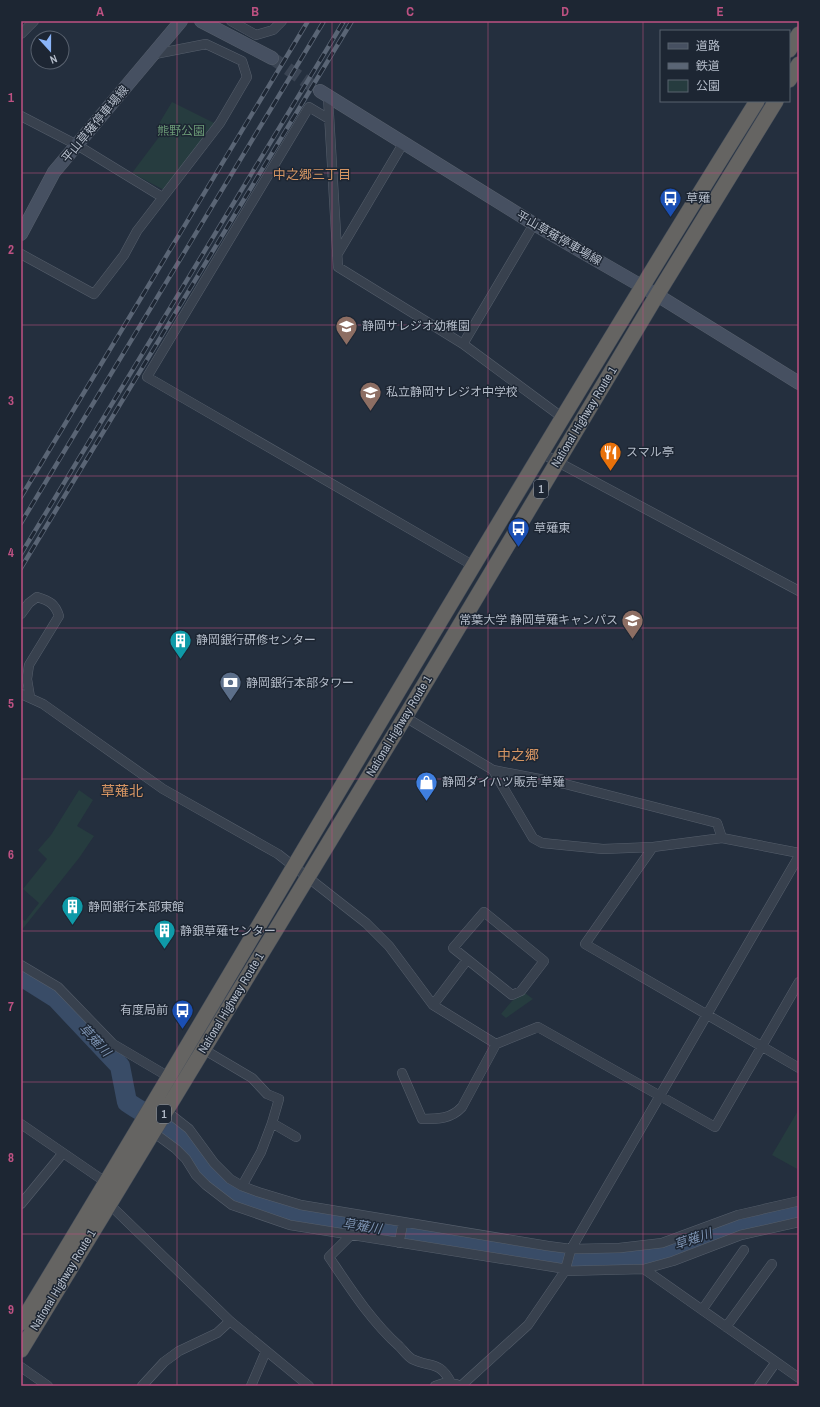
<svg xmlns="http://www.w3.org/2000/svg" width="820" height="1407" font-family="'Archivo Narrow','Noto Sans JP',sans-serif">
<rect width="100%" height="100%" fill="#242f3e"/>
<path fill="#263c3f" d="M 172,102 L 214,123 L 164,190 L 132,173 L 159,137 L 157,127 Z
M 79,790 L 93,800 L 77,826 L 94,836 L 79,858 L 21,931 L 21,918 L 25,921 L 39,903 L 23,889 L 47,859 L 38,850 L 51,835 Z
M 525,993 L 533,999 L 506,1018 L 501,1014 L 512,1001 Z
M 799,1109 L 799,1170 L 772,1155 Z"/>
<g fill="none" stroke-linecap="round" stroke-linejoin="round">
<path stroke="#394c67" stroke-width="20" d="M 21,976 L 56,998 L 120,1066 L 127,1102 C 141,1112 157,1119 171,1130 C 189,1143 198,1163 213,1178 C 236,1201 269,1208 299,1215 L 539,1255 L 582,1259 L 643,1256 L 744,1221 L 799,1213"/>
<path stroke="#3a4453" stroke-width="13" stroke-dasharray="13 6" stroke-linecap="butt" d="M 272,58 L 320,91"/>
<defs>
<path id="minor" d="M 231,21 L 256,35 L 273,30 L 282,21
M 21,34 L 34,21
M 328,97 L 338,267 L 463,344 L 563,418
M 21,116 L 77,145 L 162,197
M 329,119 L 309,107 L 147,377 L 474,566
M 21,254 L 94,294 L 124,255 L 137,231 L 220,123 L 247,77 L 242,61 L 206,44 L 155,54
M 337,255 L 404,142
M 463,344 L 534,224
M 541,453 L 799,591
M 21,614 L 29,603 L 37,597 C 50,601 55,604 59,616 L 29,665 L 27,679 L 30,697
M 21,694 L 43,704 L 163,789 L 278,854 L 366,923 L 389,946 L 433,1005 L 496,1044 L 538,1027 L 715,1127 L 799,982
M 405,717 L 493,770 L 533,838 L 542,843 L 603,849 L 653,847 L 722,838 L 799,853
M 493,770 L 565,784 L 717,823 L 722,838
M 653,847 L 585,944 L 799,1068
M 484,912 L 544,961 L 521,991 L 512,995 L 453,948 Z
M 21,965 L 58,987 L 113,1044 L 169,1077
M 433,1005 L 467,960
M 203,1049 L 252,1078 L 267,1094 L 279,1099 L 272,1123 L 296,1137
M 402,1073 L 422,1119 C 438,1119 451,1119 462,1107 L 496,1044
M 166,1111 L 189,1129 L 214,1163 L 230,1179 L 242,1186 L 258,1192 L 301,1205 L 548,1246 L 571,1249 L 619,1248 L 662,1243 L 738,1215 L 799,1201
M 21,1124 L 107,1183 L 107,1185
M 153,1132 L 176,1149 L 186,1159 L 196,1175 L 206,1185 L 232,1205 L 290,1225 L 566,1269
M 242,1186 L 261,1152 L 272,1123
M 109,1200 L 109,1204 L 230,1321 L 309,1386
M 21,1204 L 63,1153
M 351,1235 L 329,1257 C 350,1288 371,1321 399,1346 C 403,1350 407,1356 412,1359 C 430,1368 440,1360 451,1383
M 399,1243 L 403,1223
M 644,1269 L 673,1261 L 741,1235 L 799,1222
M 565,1271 L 644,1269 L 799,1378
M 702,1310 L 744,1250
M 726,1327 L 772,1264
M 21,1367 L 48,1386
M 462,1385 L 528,1325 L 565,1271 L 571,1249 L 799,856
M 142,1386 L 164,1362 L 179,1351 L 217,1333 L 230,1321
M 251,1386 L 266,1351
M 435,1386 L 444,1383 L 456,1384
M 759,1386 L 776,1362"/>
<path id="secondary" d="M 201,21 L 272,58
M 320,91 L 534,224 L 657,295 L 799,383
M 21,234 L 54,172 L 181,21"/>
<path id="trunk" d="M 789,50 L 799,34
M 789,80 L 799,64
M 21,1323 C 113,1172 203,1020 293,868 C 446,611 599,354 757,101
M 21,1350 L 405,717 L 657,295 L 776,101"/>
</defs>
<use href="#minor" stroke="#565f6c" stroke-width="10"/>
<use href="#secondary" stroke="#565f6c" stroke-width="14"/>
<use href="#trunk" stroke="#434c59" stroke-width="16"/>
<use href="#minor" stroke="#38414e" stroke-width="9"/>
<use href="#secondary" stroke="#465061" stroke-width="13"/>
<use href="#trunk" stroke="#656462" stroke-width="15"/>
<defs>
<path id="rail" d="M 21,497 L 308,21
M 21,523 L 324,21
M 21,554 L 344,21
M 21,568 L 352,21"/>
</defs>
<use href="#rail" stroke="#5a6575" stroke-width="4.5"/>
<use href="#rail" stroke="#1d2633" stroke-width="3" stroke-dasharray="9" stroke-linecap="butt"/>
</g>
<path fill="none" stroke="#bd5182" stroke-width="1" stroke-opacity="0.55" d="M 177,21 L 177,1386M 332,21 L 332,1386M 488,21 L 488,1386M 643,21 L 643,1386M 21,173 L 799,173M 21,325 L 799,325M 21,476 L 799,476M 21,628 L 799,628M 21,779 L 799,779M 21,931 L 799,931M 21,1082 L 799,1082M 21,1234 L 799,1234"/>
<defs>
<symbol id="bus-pin" viewBox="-11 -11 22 30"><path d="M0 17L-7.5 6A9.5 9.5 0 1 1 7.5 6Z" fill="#1a4fb4" stroke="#1d2633"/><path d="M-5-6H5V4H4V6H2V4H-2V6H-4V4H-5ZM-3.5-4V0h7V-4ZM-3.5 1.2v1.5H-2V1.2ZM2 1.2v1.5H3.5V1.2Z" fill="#fff"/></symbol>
<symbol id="school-pin" viewBox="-11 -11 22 30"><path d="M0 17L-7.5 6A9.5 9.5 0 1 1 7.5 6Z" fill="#8d6e63" stroke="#1d2633"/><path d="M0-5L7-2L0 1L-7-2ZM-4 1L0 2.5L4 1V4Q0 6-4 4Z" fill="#fff"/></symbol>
<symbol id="restaurant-pin" viewBox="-11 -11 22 30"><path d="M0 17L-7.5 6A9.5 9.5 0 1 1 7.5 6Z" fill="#e8710a" stroke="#1d2633"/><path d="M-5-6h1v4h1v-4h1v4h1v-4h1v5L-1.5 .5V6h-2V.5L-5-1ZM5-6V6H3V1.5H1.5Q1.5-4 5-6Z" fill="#fff"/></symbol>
<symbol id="university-pin" viewBox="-11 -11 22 30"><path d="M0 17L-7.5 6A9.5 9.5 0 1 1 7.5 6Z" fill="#8d6e63" stroke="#1d2633"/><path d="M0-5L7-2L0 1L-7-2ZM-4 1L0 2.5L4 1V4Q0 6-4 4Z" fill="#fff"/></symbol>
<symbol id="building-pin" viewBox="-11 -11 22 30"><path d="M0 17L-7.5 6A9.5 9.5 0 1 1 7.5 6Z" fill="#0f9aa8" stroke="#1d2633"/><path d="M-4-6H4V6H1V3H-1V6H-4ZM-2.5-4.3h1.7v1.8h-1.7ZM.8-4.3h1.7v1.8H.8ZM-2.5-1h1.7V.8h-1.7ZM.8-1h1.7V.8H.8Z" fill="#fff"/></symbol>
<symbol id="bank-pin" viewBox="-11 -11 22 30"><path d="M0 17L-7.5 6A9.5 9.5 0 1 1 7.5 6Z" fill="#5c6f8a" stroke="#1d2633"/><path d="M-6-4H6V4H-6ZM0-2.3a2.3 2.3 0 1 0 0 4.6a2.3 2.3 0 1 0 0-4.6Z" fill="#fff"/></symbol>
<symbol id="shop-pin" viewBox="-11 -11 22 30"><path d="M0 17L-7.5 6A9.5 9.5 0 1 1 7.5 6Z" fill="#3f7fe0" stroke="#1d2633"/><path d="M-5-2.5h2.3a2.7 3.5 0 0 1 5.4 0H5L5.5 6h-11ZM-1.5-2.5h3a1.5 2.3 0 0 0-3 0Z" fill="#fff"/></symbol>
</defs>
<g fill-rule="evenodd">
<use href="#bus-pin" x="658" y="186" width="25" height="34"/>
<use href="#school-pin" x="334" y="314" width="25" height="34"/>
<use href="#school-pin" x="358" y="380" width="25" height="34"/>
<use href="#restaurant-pin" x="598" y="440" width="25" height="34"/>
<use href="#bus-pin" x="506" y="516" width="25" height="34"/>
<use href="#university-pin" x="620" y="608" width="25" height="34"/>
<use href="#building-pin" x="168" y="628" width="25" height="34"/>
<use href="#bank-pin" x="218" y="670" width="25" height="34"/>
<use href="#shop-pin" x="414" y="770" width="25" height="34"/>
<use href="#building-pin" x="60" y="894" width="25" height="34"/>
<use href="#building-pin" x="152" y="918" width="25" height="34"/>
<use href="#bus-pin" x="170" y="998" width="25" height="34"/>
</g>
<g text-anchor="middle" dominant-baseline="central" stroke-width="3" stroke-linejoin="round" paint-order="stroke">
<g fill="#1d2633" stroke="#878f9c" stroke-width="1">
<rect x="534" y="480" width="14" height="18" rx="3"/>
<rect x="157" y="1105" width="14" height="18" rx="3"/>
</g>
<g font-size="11" font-weight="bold" fill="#b4bcc9">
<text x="541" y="489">1</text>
<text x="164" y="1114">1</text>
</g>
<g font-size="12" fill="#b4bcc9" stroke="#1d2633">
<text transform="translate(95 124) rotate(-50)">平山草薙停車場線</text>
<text transform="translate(559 238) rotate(30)">平山草薙停車場線</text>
<text transform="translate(584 417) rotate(-59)">National Highway Route 1</text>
<text transform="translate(399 726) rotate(-59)">National Highway Route 1</text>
<text transform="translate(231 1003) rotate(-59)">National Highway Route 1</text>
<text transform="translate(63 1280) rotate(-59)">National Highway Route 1</text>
</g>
<g font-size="12" fill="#6b9a76" stroke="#1d2633">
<text x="181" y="131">熊野公園</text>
</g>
<g font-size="12" fill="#b4bcc9" stroke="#1d2633" text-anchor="start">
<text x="686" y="198">草薙</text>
<text x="362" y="326">静岡サレジオ幼稚園</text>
<text x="386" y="392">私立静岡サレジオ中学校</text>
<text x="626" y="452">スマル亭</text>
<text x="534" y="528">草薙東</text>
<text x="618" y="620" text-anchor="end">常葉大学 静岡草薙キャンパス</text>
<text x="196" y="640">静岡銀行研修センター</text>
<text x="246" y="683">静岡銀行本部タワー</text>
<text x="442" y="782">静岡ダイハツ販売 草薙</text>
<text x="88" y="907">静岡銀行本部東館</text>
<text x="180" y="931">静銀草薙センター</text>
<text x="168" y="1010" text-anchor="end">有度局前</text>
</g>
<g font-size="13" fill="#d59563" stroke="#1d2633">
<text x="312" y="174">中之郷三丁目</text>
</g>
<g font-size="13" font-style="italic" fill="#7c92b1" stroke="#1d2633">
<text transform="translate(95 1040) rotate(47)">草薙川</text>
<text transform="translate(362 1226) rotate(9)">草薙川</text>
<text transform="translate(693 1239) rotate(-19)">草薙川</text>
</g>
<g font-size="14" fill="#d59563" stroke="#1d2633">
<text x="518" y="755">中之郷</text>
<text x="122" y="791">草薙北</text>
</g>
</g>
<rect width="820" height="1407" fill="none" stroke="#1d2633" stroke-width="44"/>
<rect x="660" y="30" width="130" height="72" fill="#1d2633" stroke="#59626f"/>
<rect x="668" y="43" width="20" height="6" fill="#465061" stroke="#59626f"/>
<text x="696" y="50" font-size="12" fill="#b4bcc9">道路</text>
<rect x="668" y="63" width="20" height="6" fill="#5a6575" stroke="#59626f"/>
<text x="696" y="70" font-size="12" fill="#b4bcc9">鉄道</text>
<rect x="668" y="80" width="20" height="12" fill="#263c3f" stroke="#59626f"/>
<text x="696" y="90" font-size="12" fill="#b4bcc9">公園</text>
<g transform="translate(50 50) rotate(159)"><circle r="19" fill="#1d2633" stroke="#59626f"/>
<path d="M0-3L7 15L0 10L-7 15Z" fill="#8ab4f8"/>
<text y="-6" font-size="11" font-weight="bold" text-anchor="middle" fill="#b4bcc9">N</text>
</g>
<rect x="22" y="22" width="776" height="1363" fill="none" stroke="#bd5182" stroke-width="1.5"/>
<g font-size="13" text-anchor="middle" font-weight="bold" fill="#bd5182">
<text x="100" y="16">A</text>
<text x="255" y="16">B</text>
<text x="410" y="16">C</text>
<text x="565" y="16">D</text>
<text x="720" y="16">E</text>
<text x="11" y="102">1</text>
<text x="11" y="254">2</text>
<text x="11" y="405">3</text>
<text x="11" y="557">4</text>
<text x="11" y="708">5</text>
<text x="11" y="859">6</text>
<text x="11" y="1011">7</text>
<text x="11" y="1162">8</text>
<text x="11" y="1314">9</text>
</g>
</svg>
